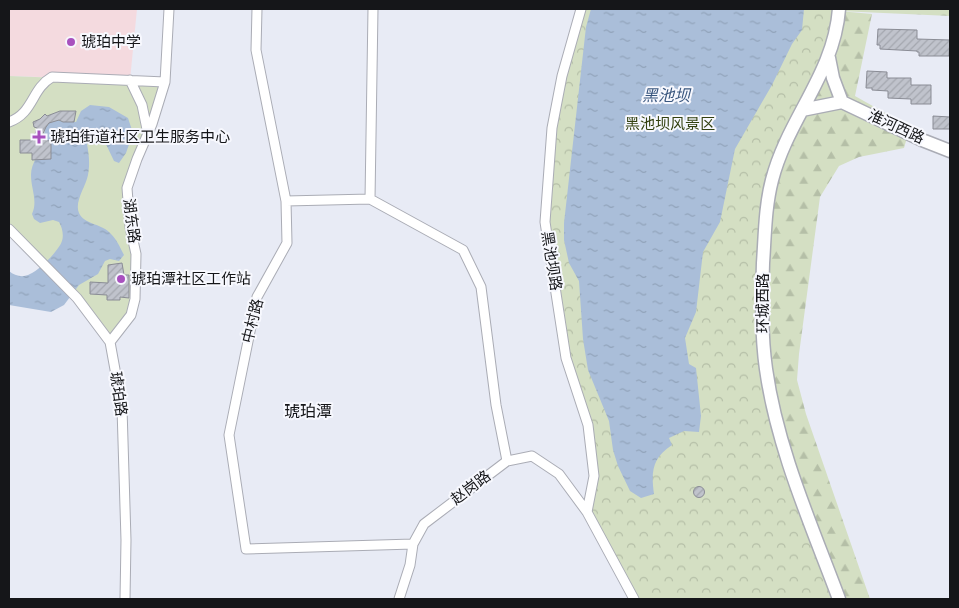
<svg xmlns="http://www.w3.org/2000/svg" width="959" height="608" font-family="'Sofia Sans Condensed','Noto Sans SC',sans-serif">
<defs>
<pattern id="forest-firs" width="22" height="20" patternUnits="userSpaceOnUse" patternTransform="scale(1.25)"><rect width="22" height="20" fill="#d4dfc3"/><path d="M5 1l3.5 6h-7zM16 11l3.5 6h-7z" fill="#b5bfa7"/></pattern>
<pattern id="park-crowns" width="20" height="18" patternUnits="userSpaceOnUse" patternTransform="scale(1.25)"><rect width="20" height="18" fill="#d4dfc3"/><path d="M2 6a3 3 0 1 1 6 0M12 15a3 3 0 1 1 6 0" fill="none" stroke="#b5bfa7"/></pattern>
<pattern id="water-ripples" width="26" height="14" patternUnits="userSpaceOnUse" patternTransform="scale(1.25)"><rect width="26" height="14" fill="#aabed9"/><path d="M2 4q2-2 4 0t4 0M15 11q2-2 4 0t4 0" fill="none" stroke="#91a3ba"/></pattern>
<pattern id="building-hatch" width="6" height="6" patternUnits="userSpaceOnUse" patternTransform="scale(1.25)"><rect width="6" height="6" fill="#c0c3cc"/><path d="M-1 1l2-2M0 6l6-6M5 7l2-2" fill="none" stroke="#a4a7af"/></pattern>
</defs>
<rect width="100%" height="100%" fill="#e8ebf5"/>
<path fill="#f4dadf" d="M 9,9 L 137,9 L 130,80 L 9,76 Z"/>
<path fill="url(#forest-firs)" d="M 839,11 L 872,14 L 855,96 L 910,127 L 904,148 L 859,157 L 839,166 L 820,197 L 799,354 L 797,380 L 806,414 L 870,599 L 839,599 L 770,395 L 766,210 Z"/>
<path fill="url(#park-crowns)" d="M 581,9 L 950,9 L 950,16 L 839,11 L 836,34 L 791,129 L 766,210 L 770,395 L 839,599 L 634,599 L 587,512 L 594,476 L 588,425 L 566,358 L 545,222 L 552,128 Z"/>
<path fill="#d4dfc3" d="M 9,76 L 165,82 L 127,188 L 135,299 L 110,342 L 77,298 L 9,229 Z"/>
<path fill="url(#water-ripples)" d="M 591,9 L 804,9 L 802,30 L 792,44 L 772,85 L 735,149 L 720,222 L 703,252 L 696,312 L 685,338 L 689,364 L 696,368 L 701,416 L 699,432 L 684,431 L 669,438 L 672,445 C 652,458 651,472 654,494 L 641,498 L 630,491 L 618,466 L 613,450 L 609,421 L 588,370 L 583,339 L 579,281 L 569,263 L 564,240 L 564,223 L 586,27 Z
M 90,105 L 109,107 L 128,118 L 133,133 L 126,153 L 119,163 L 114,161 L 103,138 L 96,137 L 87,144 C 89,155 90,164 88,175 C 86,186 74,202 79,213 C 84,224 101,224 109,232 C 116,238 120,247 124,255 L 119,261 L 110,259 L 105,261 L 98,274 L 79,285 L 64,305 L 51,312 L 9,305 L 9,271 C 15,276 23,278 30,274 C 40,270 59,250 62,241 C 64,235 62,227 59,222 L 53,220 L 40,223 L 34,219 L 32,214 C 38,201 31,189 31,175 C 31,163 40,153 43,141 C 45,133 43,130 49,123 L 58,120 L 63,122 L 76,122 L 81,111 Z"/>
<path fill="url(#building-hatch)" stroke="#8a8c95" d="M 878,29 L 917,30 L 917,39 L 950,40 L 949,56 L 919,56 L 919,52 L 917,52 L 917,51 L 880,49 L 880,45 L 877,45 Z
M 867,71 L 887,72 L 887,78 L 911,78 L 911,85 L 931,85 L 931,104 L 911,104 L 911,99 L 888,98 L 888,91 L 872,90 L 872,88 L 866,88 Z
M 60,111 L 76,111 L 74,122 L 63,122 L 59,120 L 49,123 L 46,127 L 40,140 L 51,141 L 51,159 L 32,160 L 32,153 L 20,153 L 20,140 L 33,140 L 37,128 L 34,127 L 33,122 L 40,119 L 45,114 L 47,116 Z
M 933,116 L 950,117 L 950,129 L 933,129 Z
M 122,263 L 124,275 L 129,275 L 129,298 L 120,297 L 120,300 L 107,300 L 107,295 L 90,294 L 90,282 L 108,283 L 108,265 Z
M693.5 492a5.5 5.5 0 1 1 11 0a5.5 5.5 0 1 1-11 0Z"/>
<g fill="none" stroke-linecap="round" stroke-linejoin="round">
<defs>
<path id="street" d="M 257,9 L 256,50 L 286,201 L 287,243 L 257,297 L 229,435 L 246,549 L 413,544 L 424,524 L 507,461 L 532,456 L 559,474 L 587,512 L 634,599
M 373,9 L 370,199 L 463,250 L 481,287 L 496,405 L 507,461
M 581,9 L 562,76 L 552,128 L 545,222 L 566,358 L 588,425 L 594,476 L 587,512
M 130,80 L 142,105 L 148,134
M 9,122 C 34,113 31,89 52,77 L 165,82
M 286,201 L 370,199
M 9,229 L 77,298 L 110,342 L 122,408 L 126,540 L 125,599
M 110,342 L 131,315 L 135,299 L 136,254 L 130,227 L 127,188 L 137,159 L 152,124 L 165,82 L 169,9
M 399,599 L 410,565 L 413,544"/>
<path id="secondary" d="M 829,58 L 833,78 L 842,102
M 842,102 L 922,140 L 950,151
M 802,110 L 842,102
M 839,599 C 811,524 777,448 766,369 C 761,334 762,298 763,263 C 765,235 765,207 772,180 C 788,118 834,74 839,9"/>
</defs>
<use href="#street" stroke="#aaacb5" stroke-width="11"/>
<use href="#secondary" stroke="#aaacb5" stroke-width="15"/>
<use href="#street" stroke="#fff" stroke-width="9"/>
<use href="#secondary" stroke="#fff" stroke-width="12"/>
</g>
<g fill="#a851be" stroke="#f7f8fe" stroke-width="2">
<circle cx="71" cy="42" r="5"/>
<path d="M36.5 129.5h5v5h5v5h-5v5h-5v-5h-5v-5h5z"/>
<circle cx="121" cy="279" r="5"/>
</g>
<g text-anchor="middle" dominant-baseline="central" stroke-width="4" stroke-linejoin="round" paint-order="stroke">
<g font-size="15" fill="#151619" stroke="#f7f8fe" text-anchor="start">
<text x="81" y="42">琥珀中学</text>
<text x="50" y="137">琥珀街道社区卫生服务中心</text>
<text x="131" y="279">琥珀潭社区工作站</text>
</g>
<g font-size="15" fill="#32400f" stroke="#f7f8fe">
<text x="670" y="124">黑池坝风景区</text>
</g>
<g font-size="15" fill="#151619" stroke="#f7f8fe">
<text transform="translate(896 127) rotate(25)">淮河西路</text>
<text transform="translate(131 221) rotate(82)">湖东路</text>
<text transform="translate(551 261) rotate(81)">黑池坝路</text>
<text transform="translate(763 303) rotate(-90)">环城西路</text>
<text transform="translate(253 321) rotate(-76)">中村路</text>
<text transform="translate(118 394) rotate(82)">琥珀路</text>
<text transform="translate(471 488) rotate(-37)">赵岗路</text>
</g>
<g font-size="16" font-style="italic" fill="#39567e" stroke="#f7f8fe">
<text x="666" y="96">黑池坝</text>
</g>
<g font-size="16" fill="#151619" stroke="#f7f8fe">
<text x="308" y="412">琥珀潭</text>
</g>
</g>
<rect width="959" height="608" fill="none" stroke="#151619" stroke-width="20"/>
</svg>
